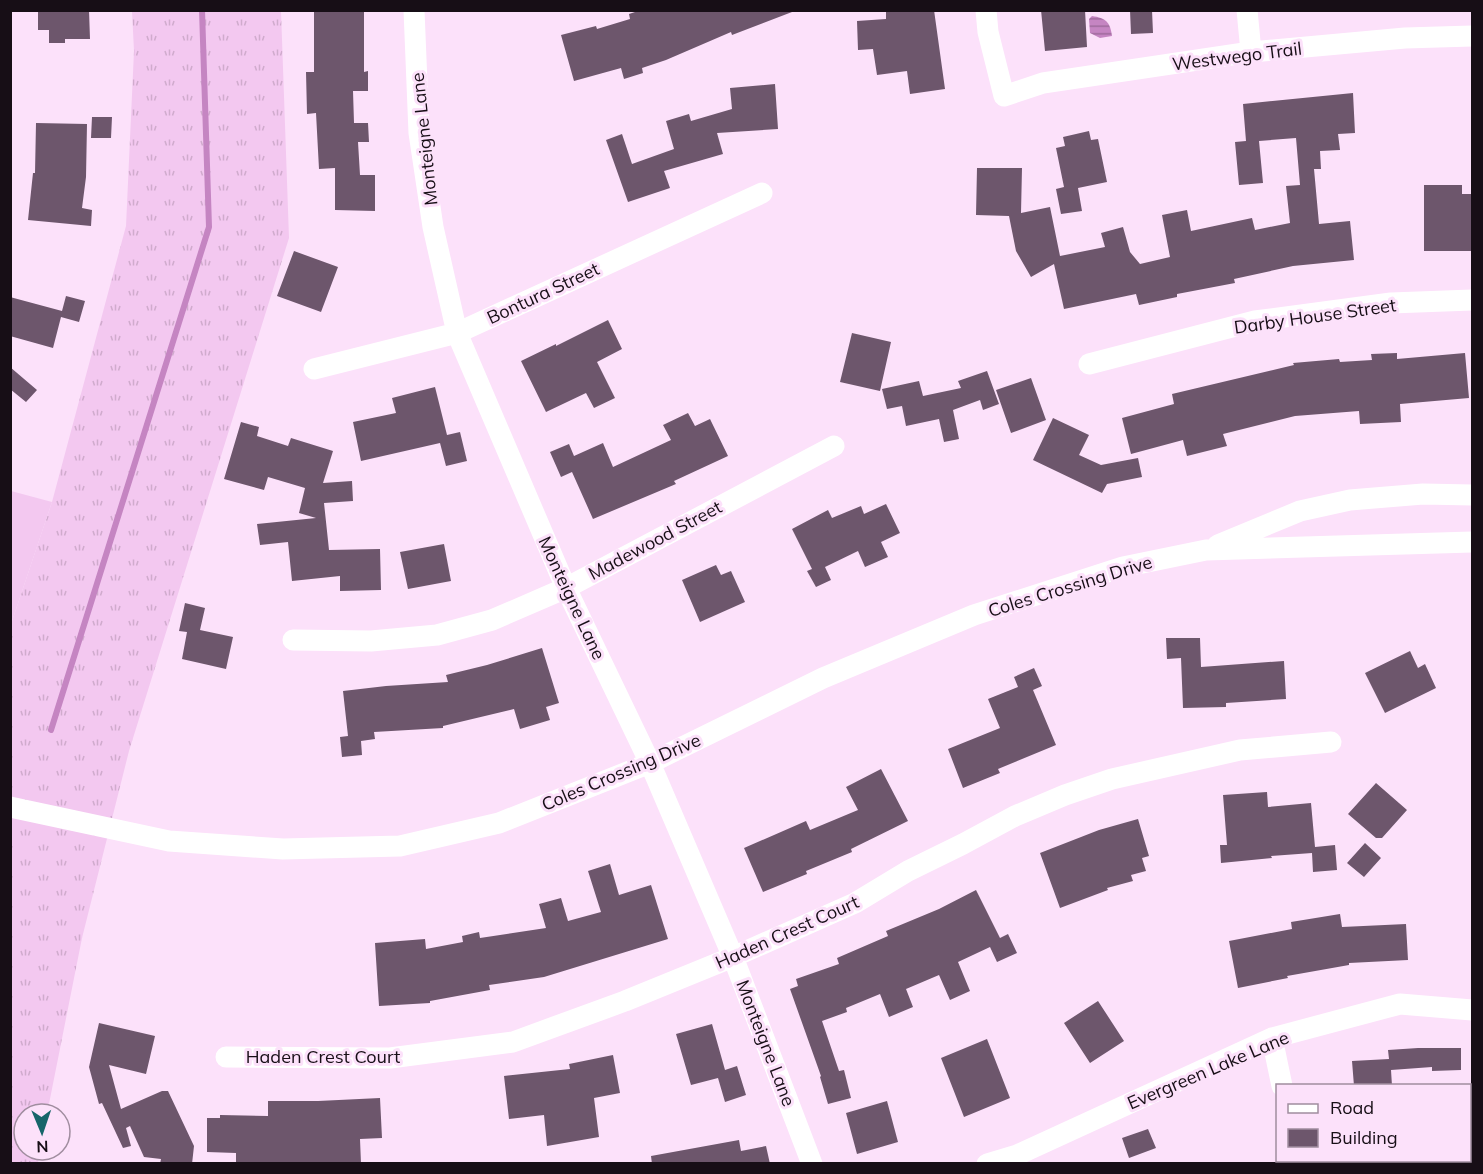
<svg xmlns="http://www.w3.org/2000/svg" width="1483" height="1174" font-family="Mulish,sans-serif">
<defs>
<pattern id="grass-tufts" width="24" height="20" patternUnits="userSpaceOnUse" patternTransform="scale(1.5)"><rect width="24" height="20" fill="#f3c8f0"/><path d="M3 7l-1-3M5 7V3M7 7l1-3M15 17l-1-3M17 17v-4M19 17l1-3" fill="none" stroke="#d0abcd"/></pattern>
<pattern id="water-rules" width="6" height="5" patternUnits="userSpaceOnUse" patternTransform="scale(1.5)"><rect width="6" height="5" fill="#c585c2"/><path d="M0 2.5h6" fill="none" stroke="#9f6b9d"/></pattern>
</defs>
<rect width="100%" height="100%" fill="#fce1fa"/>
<path fill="url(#grass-tufts)" d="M 132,11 L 281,11 L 289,238 L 129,751 L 82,938 L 47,1114 L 24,1114 L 24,1150 L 40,1150 L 38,1163 L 11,1164 L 11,624 L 52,502 L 126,226 L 134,51 Z"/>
<path fill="#f3c8f0" d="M 11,491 L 52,502 L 11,624 L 10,491 Z"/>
<path fill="url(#water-rules)" d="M 1092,16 C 1106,18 1110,22 1112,36 L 1100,38 L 1090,33 L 1089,19 Z"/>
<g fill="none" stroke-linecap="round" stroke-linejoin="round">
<path stroke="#c585c2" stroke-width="6" d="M 51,730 L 209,227 L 202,10"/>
</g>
<path fill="#6d566c" d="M 38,10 L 89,10 L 90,39 L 65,39 L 65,43 L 49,43 L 49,30 L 38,30 Z
M 314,10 L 364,10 L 364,72 L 368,71 L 368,91 L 353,91 L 354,123 L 368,123 L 369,142 L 358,142 L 360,175 L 375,175 L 375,211 L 335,210 L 335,168 L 319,169 L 316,113 L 307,114 L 306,72 L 314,72 Z
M 641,10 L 792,10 L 792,12 L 732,35 L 731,32 L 666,60 L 642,68 L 643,73 L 624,79 L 621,68 L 574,81 L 561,35 L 596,26 L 597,29 L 630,19 L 629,14 Z
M 886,10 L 934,10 L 945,89 L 910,94 L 907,71 L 877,75 L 873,49 L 858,50 L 857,21 L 886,19 Z
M 1041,10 L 1085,10 L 1087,47 L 1045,51 Z
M 1130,10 L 1152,10 L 1153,33 L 1131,34 Z
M 775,84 L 778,129 L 717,133 L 723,154 L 664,171 L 670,188 L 628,202 L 606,140 L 622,134 L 632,164 L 674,149 L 666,121 L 689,114 L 691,121 L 732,109 L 730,88 Z
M 1353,93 L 1355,133 L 1338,134 L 1340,150 L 1320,151 L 1321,169 L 1314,169 L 1319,224 L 1350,221 L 1354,260 L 1293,266 L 1234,279 L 1235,283 L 1177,294 L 1177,297 L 1139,305 L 1136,294 L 1064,309 L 1054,264 L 1031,277 L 1016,251 L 1009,216 L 976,215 L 977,168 L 1022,168 L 1021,213 L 1050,207 L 1060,256 L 1105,247 L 1101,233 L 1123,227 L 1130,252 L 1140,264 L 1170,257 L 1162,215 L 1187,210 L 1191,231 L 1252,218 L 1255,230 L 1290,223 L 1286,186 L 1300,185 L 1296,138 L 1259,141 L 1263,183 L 1239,185 L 1235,142 L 1246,141 L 1243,104 Z
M 92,117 L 112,117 L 111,138 L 91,138 Z
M 36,123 L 87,124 L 86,177 L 82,208 L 92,210 L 91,226 L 28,220 L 33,173 L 35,173 Z
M 1089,131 L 1091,140 L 1098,139 L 1107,182 L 1078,188 L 1082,211 L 1061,214 L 1056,189 L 1064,187 L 1056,148 L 1065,146 L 1063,137 Z
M 1424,185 L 1462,185 L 1462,194 L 1471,194 L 1473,251 L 1424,251 Z
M 294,251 L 338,267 L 321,312 L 277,296 Z
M 66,296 L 85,301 L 79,322 L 61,317 L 53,348 L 10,336 L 10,297 L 62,311 Z
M 608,320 L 622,349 L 597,362 L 615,398 L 594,408 L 586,393 L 546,412 L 521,361 L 556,344 L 556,346 Z
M 852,333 L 891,342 L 880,391 L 840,382 Z
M 1397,353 L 1397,359 L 1465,353 L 1469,398 L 1400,404 L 1401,422 L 1360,424 L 1359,411 L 1295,416 L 1223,434 L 1227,446 L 1187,456 L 1183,440 L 1131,454 L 1122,418 L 1174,404 L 1172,394 L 1294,365 L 1293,363 L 1339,359 L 1340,362 L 1372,360 L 1371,354 Z
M 10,367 L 37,390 L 26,402 L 10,389 Z
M 987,371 L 999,404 L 983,410 L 980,400 L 953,410 L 959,439 L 944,442 L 939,419 L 906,426 L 902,406 L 887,409 L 882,389 L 919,381 L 923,396 L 961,388 L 958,381 Z
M 1031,378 L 1046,420 L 1011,433 L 996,390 Z
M 435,387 L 447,435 L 460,432 L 467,461 L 446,466 L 440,443 L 361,461 L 353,422 L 396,413 L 392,398 Z
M 688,413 L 695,426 L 710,419 L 728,456 L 674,481 L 676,484 L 593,519 L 572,472 L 561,477 L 550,452 L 569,444 L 574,456 L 603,443 L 613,467 L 671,440 L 663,425 Z
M 1053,418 L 1089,435 L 1079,455 L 1101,465 L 1138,458 L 1142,477 L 1107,484 L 1102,493 L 1033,460 Z
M 241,422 L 259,427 L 257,436 L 288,446 L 291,438 L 333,451 L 323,483 L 352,481 L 353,501 L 324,503 L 329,550 L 380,549 L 381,590 L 340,591 L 340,576 L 292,581 L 288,542 L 260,545 L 257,524 L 316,518 L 299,513 L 305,488 L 268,477 L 264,490 L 224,479 Z
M 886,504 L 900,533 L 881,542 L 888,557 L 865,567 L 858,551 L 825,567 L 831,580 L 816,587 L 807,571 L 812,569 L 792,529 L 828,510 L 832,518 L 861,506 L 864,514 Z
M 444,544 L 451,581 L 408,589 L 400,552 Z
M 716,565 L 721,575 L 731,571 L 745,602 L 700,622 L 682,580 Z
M 185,603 L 205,608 L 200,630 L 233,637 L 226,669 L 182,659 L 187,632 L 179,631 Z
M 1166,638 L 1200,638 L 1201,667 L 1284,661 L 1286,699 L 1226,703 L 1226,707 L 1183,708 L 1181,658 L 1167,659 Z
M 542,648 L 559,703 L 546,707 L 550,720 L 520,729 L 514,709 L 443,726 L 443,728 L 374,732 L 375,739 L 361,741 L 362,755 L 342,757 L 340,737 L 348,736 L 343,691 L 386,686 L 448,682 L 446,675 L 487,665 Z
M 1410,651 L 1418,668 L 1425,664 L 1436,688 L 1385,713 L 1365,673 Z
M 1034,668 L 1042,686 L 1033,690 L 1056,745 L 998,769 L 1000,773 L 963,788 L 948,749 L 1000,728 L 988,699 L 1018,687 L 1014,677 Z
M 881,769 L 908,821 L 851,849 L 852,852 L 806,871 L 807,874 L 763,892 L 744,848 L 806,821 L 810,830 L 858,810 L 846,787 Z
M 1376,783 L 1407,810 L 1382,838 L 1376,838 L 1348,814 Z
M 1267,792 L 1268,807 L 1311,803 L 1315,847 L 1335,845 L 1337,870 L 1313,872 L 1312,853 L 1271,856 L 1272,858 L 1221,863 L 1220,845 L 1227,845 L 1223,795 Z
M 1138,819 L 1149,856 L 1142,858 L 1146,871 L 1131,875 L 1133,881 L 1107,888 L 1108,890 L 1060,908 L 1040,853 L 1099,830 Z
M 1365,843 L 1381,858 L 1364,877 L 1347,863 Z
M 610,864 L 619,895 L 651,885 L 668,939 L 544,977 L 489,985 L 490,990 L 430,1001 L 430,1003 L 379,1006 L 375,943 L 425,939 L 426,949 L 463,942 L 462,936 L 479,932 L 480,938 L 546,928 L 539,904 L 561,898 L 568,921 L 601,912 L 588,871 Z
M 976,890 L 1000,938 L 1008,934 L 1017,953 L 997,962 L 990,947 L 958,962 L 970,991 L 950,1000 L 939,975 L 906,989 L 913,1007 L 889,1017 L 880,994 L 846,1008 L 847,1012 L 822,1021 L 839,1071 L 844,1070 L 851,1098 L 828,1104 L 820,1077 L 821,1076 L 790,989 L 798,986 L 796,979 L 839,964 L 837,958 L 888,936 L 886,931 L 939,909 Z
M 1340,914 L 1342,927 L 1406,924 L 1408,960 L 1349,963 L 1349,965 L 1287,976 L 1288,978 L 1238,988 L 1229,941 L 1292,929 L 1291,922 Z
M 1098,1001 L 1124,1041 L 1090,1063 L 1064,1023 Z
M 99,1023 L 155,1036 L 146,1074 L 109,1065 L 121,1109 L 162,1091 L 168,1091 L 194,1146 L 192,1164 L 160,1164 L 161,1159 L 144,1157 L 130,1126 L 126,1128 L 131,1146 L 123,1148 L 102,1103 L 99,1104 L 89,1067 Z
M 712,1024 L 725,1070 L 737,1066 L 746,1095 L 725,1102 L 718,1078 L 691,1085 L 676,1034 Z
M 987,1039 L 1010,1098 L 964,1117 L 941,1058 Z
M 1418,1048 L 1461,1048 L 1461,1070 L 1432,1071 L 1432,1067 L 1391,1070 L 1392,1086 L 1354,1086 L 1352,1061 L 1389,1059 L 1388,1050 Z
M 613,1055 L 620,1093 L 594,1098 L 599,1137 L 547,1146 L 544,1115 L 509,1119 L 504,1076 L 570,1069 L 569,1064 Z
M 380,1098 L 382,1138 L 360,1139 L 361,1164 L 236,1164 L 236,1153 L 207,1152 L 207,1118 L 220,1118 L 220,1115 L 268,1116 L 268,1101 L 318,1101 Z
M 887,1101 L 898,1142 L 857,1154 L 846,1113 Z
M 1148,1129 L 1156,1148 L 1129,1158 L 1122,1138 Z
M 739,1140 L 741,1151 L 766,1146 L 770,1164 L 652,1164 L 651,1156 Z"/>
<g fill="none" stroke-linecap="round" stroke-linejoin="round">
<path stroke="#fff" stroke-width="21" d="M 414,10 L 419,133 L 433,227 L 457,333 L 566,588 L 650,763 L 733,957 L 812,1164
M 986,10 L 988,32 L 1004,96 L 1043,83 L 1251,52 L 1405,38 L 1472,36
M 1247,10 L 1251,52
M 1089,364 L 1255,321 L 1391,303 L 1472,300
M 314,369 L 457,333 L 762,193
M 1218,545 L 1300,511 L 1350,500 L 1423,494 L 1472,495
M 293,640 L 371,641 L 437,635 L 492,620 L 566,588 L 834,446
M 10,807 L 169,841 L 283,849 L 400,846 L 499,823 L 650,763 L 823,678 L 974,615 L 1123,567 L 1206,550 L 1472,542
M 1272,1038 L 1282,1086
M 226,1057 L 390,1058 L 513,1042 L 625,1001 L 733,957 L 855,903 L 908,871 L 963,844 L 1015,816 L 1065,795 L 1112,779 L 1240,750 L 1331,742
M 987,1164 L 1017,1155 L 1272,1038 L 1400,1004 L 1472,1010"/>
</g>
<g text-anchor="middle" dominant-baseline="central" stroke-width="6" stroke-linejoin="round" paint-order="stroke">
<g font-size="18" fill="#170e16" stroke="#fce1fa">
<text transform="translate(1237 56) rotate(-7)">Westwego Trail</text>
<text transform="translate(424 139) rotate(-96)">Monteigne Lane</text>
<text transform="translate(543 293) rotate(-25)">Bontura Street</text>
<text transform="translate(1315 316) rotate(-8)">Darby House Street</text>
<text transform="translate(655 540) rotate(-28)">Madewood Street</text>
<text transform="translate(1070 586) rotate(-17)">Coles Crossing Drive</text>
<text transform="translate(572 598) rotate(65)">Monteigne Lane</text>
<text transform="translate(621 772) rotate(-23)">Coles Crossing Drive</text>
<text transform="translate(787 932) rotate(-24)">Haden Crest Court</text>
<text transform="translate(766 1043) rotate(69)">Monteigne Lane</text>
<text x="323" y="1056">Haden Crest Court</text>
<text transform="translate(1208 1070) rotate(-23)">Evergreen Lake Lane</text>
</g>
</g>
<rect width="1483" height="1174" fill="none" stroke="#170e16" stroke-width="24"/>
<rect x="1276" y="1084" width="195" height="78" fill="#fce1fa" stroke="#a08d9f" stroke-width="1.5"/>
<rect x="1288" y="1104" width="30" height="9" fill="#ffffff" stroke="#a08d9f" stroke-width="1.5"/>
<text x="1330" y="1114" font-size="18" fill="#170e16">Road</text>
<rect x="1288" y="1129" width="30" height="18" fill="#6d566c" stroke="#a08d9f" stroke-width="1.5"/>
<text x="1330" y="1144" font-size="18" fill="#170e16">Building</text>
<g transform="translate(42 1132) rotate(178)"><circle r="28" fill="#fce1fa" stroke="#a08d9f" stroke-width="1.5"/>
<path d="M0-4.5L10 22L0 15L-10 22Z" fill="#16656a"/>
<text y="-9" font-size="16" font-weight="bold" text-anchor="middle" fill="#170e16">N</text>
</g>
</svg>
